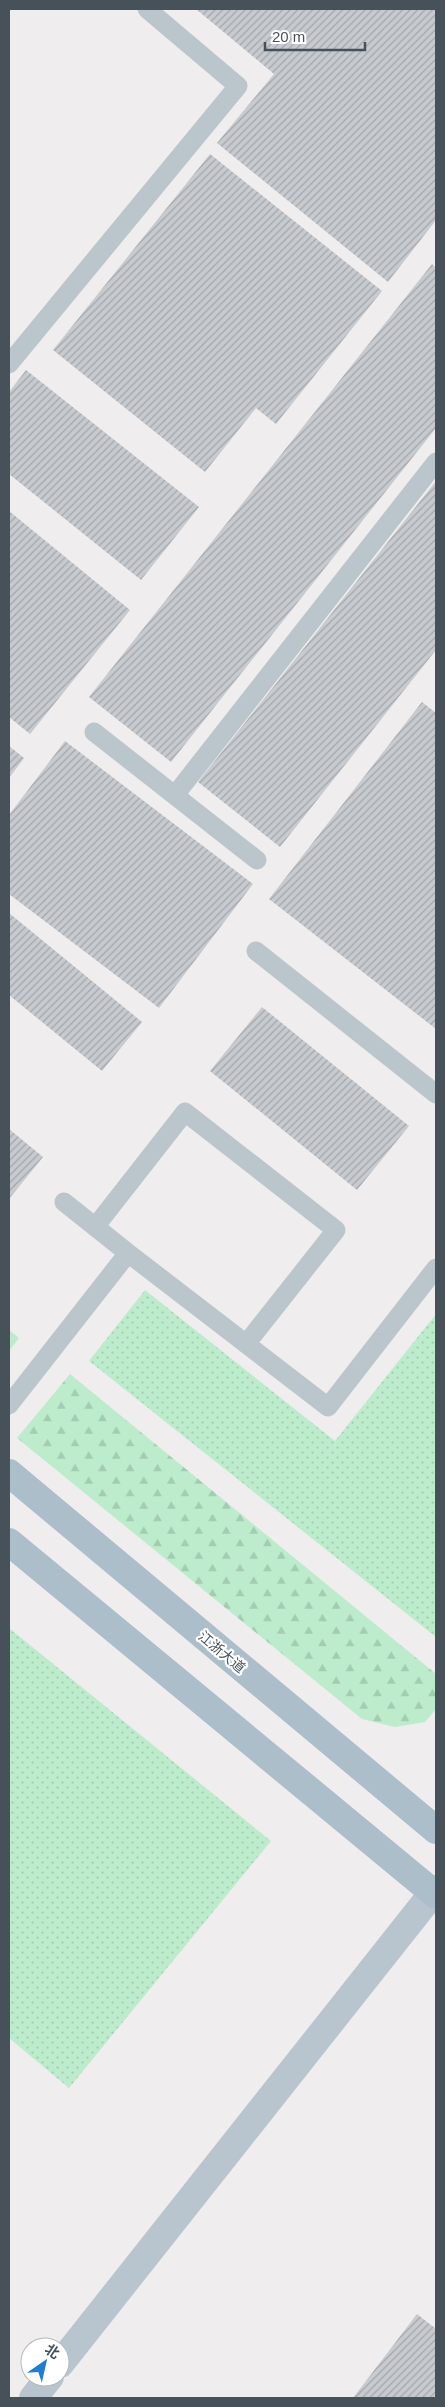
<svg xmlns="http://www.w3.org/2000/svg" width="445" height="2407" font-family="Arial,'Noto Sans SC',sans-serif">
<defs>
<pattern id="grass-dots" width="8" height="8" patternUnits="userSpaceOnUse" patternTransform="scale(1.25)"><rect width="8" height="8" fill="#bceccb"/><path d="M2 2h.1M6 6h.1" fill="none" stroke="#a3ccb1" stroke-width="1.8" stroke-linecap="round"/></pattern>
<pattern id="forest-firs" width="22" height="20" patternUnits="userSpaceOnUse" patternTransform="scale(1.25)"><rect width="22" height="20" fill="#bceccb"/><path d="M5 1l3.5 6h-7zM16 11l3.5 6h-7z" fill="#a3ccb1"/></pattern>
<pattern id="building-hatch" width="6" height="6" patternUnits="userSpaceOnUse" patternTransform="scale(1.25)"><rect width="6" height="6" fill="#c7cacf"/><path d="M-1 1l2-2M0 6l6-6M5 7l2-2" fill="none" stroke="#a3a6ab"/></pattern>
</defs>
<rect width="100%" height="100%" fill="#efeded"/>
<path fill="url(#grass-dots)" d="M 145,1290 L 335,1441 L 436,1314 L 436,1637 L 89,1361 Z
M 9,1628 L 271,1841 L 69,2088 L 9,2038 Z"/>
<path fill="url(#forest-firs)" d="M 9,1330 L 19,1338 L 9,1351 Z
M 70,1374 L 436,1674 L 436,1709 L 425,1722 L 395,1727 L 362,1719 L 17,1438 Z"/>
<path fill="url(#building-hatch)" d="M 196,9 L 436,9 L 436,220 L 388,282 L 217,143 L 274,74 Z
M 210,154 L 382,291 L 276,424 L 256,408 L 205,472 L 53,350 Z
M 432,264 L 436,268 L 436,428 L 171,762 L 89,697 Z
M 26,370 L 199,507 L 141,580 L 9,474 L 9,392 Z
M 436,481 L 436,650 L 280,847 L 198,782 Z
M 9,511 L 130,610 L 30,734 L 9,717 Z
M 422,702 L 436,713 L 436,1029 L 269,899 Z
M 65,741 L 253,884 L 159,1008 L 9,894 L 9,815 Z
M 9,746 L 24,758 L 9,778 Z
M 9,913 L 142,1022 L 102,1071 L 9,995 Z
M 262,1007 L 409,1126 L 357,1190 L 210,1071 Z
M 9,1129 L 43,1157 L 9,1199 Z
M 417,2314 L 436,2329 L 436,2398 L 353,2398 Z"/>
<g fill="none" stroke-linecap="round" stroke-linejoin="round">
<path stroke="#bbc5cc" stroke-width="19" d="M 9,364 L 238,86 L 147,9
M 94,732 L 257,860
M 175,795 L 436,462
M 256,951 L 436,1094
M 95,1227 L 185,1112 L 336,1230 L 246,1344
M 128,1253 L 328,1407 L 436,1268
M 9,1405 L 128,1253 L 64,1202"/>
<path stroke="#b9c5ce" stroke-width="28" d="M 60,2364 L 436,1889
M 33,2398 L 50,2377"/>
<path stroke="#adbecb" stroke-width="28" d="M 9,1473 L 436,1830
M 9,1542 L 436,1895"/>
</g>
<g text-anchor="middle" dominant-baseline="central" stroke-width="4.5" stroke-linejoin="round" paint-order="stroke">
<g font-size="14" fill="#465159" stroke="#fff">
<text transform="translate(222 1652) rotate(40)">江浙大道</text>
</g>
</g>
<rect width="445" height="2407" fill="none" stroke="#465159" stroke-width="20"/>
<g transform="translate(45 2362) rotate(34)"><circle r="24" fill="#ffffff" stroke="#b5b9bd"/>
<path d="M0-4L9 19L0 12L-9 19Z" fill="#207dd6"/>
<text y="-8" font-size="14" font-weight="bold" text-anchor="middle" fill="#465159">北</text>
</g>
<path d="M265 42v8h100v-8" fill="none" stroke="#465159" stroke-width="2.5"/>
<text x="272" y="42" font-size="15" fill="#465159" stroke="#ffffff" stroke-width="4" paint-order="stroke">20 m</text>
</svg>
